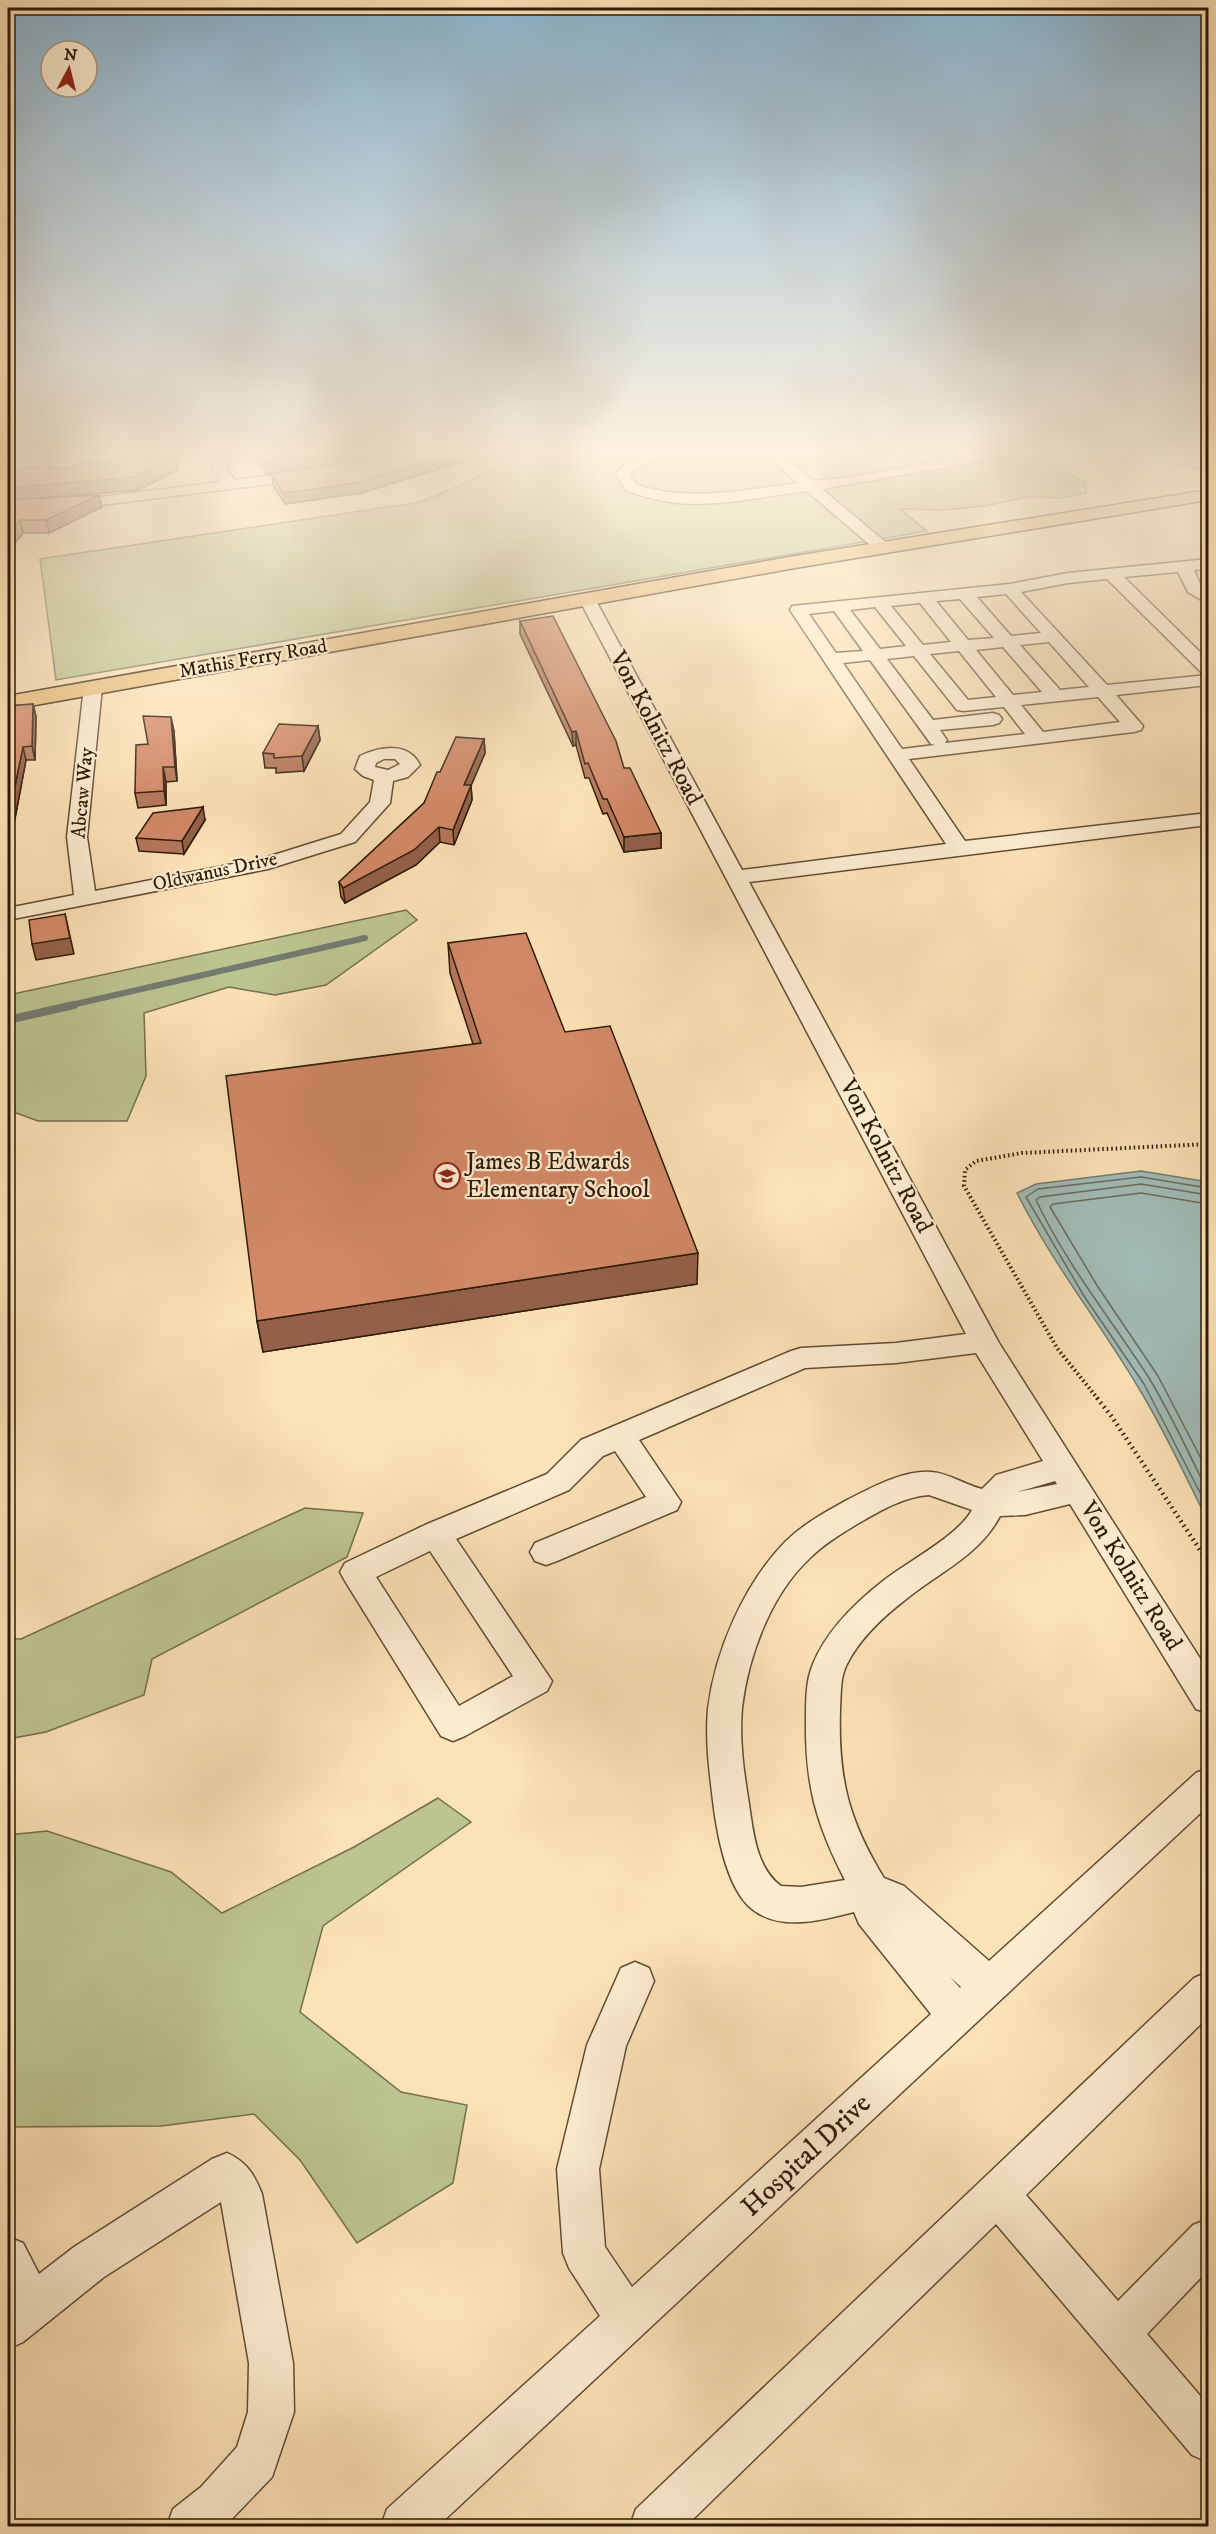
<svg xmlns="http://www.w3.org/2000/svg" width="1216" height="2534" font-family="'IM FELL DW Pica',serif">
<rect width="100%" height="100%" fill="#fce2b7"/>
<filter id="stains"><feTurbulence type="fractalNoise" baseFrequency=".00333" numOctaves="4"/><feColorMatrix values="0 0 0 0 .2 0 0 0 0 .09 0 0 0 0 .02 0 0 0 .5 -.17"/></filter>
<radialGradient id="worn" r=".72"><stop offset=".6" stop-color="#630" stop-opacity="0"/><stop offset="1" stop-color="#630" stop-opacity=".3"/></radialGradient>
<path fill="#bcc490" stroke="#746f4c" stroke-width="1.5" d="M 513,454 L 1036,454 L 1086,483 L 1086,493 L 1062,498 L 1027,497 L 985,506 L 943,510 L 900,509 L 927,531 L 56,680 L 40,559 L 421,502 L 485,474 Z
M 406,910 L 417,920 L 326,985 L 275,995 L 229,987 L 144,1013 L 146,1076 L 127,1121 L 38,1121 L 8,1110 L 8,995 Z
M 305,1508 L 363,1513 L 347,1557 L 152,1659 L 144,1695 L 46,1732 L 8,1739 L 8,1639 L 21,1639 Z
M 438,1798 L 471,1822 L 323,1926 L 300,2012 L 401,2092 L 467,2105 L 453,2183 L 357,2243 L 300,2160 L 254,2114 L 161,2126 L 8,2127 L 8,1835 L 47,1831 L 171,1872 L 222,1913 L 354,1847 Z"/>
<path fill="#a1bcb7" stroke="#737b71" stroke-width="1.5" d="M 1141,1171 L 1208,1182 L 1208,1521 C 1185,1476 1164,1429 1138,1387 C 1098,1320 1052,1263 1017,1193 L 1036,1184 Z"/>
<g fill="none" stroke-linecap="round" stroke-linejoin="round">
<path stroke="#676b5f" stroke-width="1.5" d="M 1208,1188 L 1141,1177 L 1038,1189 L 1026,1197 L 1084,1296 L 1144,1384 L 1208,1508
M 1208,1195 L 1141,1184 L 1040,1197 L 1036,1200 C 1066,1264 1111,1319 1149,1378 C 1171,1414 1189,1454 1208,1492
M 1208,1204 L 1141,1193 L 1053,1204 L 1050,1207 L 1098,1287 L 1158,1376 L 1208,1472"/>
<path stroke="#737b71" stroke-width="6" d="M 67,1006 L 365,938"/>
<path stroke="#737b71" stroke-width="8" d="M 8,1020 L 74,1005"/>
<defs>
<path id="minor" d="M 205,454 L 219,454 L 234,480 L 309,471 L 316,475 L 309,479 L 69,509 L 8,511 L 8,503 L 69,501 L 221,482 Z
M 648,454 L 677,454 L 675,457 C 658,461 643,461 630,474 L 637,485 C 689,502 744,490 798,483 L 765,454 L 780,454 L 813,481 L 853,477 L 979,454 L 1007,454 L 1000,458 L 822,489 L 889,545 L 891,548 L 883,553 L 877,551 L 807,491 C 765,496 718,507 676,503 C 658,501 643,496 626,491 L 616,474 L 627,462 Z
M 1159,454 C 1175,453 1192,458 1208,460 L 1208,468 L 1176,465 Z
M 1208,559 L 1208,569 L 1194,570 L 1201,586 L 1208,592 L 1208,604 L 1188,592 L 1178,572 L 1124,577 L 1208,660 L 1208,674 L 1202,673 L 1107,579 L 1068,583 L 1021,592 L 1107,685 L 1208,675 L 1208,685 L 1116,695 L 1143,726 L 1141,730 L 1134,732 L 909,759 L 965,841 L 1208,813 L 1208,825 L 749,882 L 999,1343 L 1208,1671 L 1208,1713 L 1196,1709 L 1070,1504 L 1025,1515 L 1000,1516 C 980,1555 938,1573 905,1600 C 883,1617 860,1638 847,1664 C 840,1677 841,1694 840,1709 C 838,1778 848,1819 884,1878 L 904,1886 L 989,1961 L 1196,1773 L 1208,1768 L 1208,1806 L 438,2526 L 381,2526 L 387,2509 L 600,2316 L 569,2268 L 563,2253 L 557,2169 L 587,2045 L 621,1968 L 635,1962 L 649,1968 L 654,1981 L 626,2046 L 599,2169 L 605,2247 L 632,2287 L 931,2014 L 859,1924 L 854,1912 C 822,1920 781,1932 752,1909 C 728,1890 718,1838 714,1809 C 710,1776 705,1742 708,1709 C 715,1651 744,1584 785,1542 C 803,1524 827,1511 849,1499 C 873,1487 904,1470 931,1472 C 949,1473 965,1485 982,1489 L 996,1475 L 1043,1461 L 976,1353 L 896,1363 L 805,1368 L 639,1440 L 681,1502 L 677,1510 L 557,1561 L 546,1565 L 535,1561 L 530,1552 L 535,1543 L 646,1497 L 615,1451 L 603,1456 L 569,1490 L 456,1539 L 552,1681 L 547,1691 L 465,1736 L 453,1741 L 441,1736 L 345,1581 L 340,1572 L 345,1563 L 425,1525 L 547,1474 L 581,1440 L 791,1351 L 801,1348 L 896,1343 L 966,1334 L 579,599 L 587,594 L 595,599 L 742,870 L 946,844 L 790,610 L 792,606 L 1010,584 L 1068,573 ZM 1006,594 L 1041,633 L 1011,636 L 977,597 ZM 960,599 L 994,638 L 968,640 L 936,601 ZM 920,603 L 951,642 L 923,645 L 891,606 ZM 875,607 L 906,646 L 880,649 L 850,610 ZM 834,611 L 863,651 L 836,653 L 809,614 ZM 1049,642 L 1089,687 L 1060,690 L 1020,645 ZM 1003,647 L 1042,692 L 1013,695 L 976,650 ZM 959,651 L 996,697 L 968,700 L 930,654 ZM 914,656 L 957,710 L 963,711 L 1004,707 L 1025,734 L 945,743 L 947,740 L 940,730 L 993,725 L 999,723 L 1002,719 L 999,715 L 993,713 L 933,720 L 887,659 ZM 870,660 L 931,744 L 935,745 L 902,749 L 843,663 ZM 1098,697 L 1120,722 L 1043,732 L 1021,705 ZM 1055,1481 L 1057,1484 L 1017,1492 ZM 929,1495 L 972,1510 C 958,1536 907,1562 883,1581 C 855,1603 827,1630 813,1664 C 806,1680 806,1700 806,1718 C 805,1783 815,1822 845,1880 L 801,1887 L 781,1886 C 756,1868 753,1831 749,1804 C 744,1773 739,1740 742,1708 C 748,1656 771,1594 810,1558 C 823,1545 839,1535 854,1526 C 878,1512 902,1497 929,1495 ZM 430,1551 L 513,1676 L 459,1706 L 376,1577 ZM 950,1977 L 961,1987 L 960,1988 Z
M 93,682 L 99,683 L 102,687 L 87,837 L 95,891 L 264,858 L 341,834 L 370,802 L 374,780 L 363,776 L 355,769 L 360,756 C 380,747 408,741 420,765 L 408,777 L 393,781 L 390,803 L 355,842 L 268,869 L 8,920 L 8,908 L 74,895 L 67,837 L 84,687 L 87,683 ZM 384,759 L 395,759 L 400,764 L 388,770 L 375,767 L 376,763 Z
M 1208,1972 L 1208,2017 L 1026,2195 L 1118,2301 L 1193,2225 L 1208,2219 L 1208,2270 L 1147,2334 L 1208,2405 L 1208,2462 L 1192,2455 L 996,2224 L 686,2526 L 630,2526 L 636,2509 L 1194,1978 Z
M 227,2153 C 247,2162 254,2174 262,2194 L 293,2363 L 294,2412 L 272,2477 L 225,2526 L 167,2526 L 173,2509 L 201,2487 L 237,2447 L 248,2412 L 249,2363 L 221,2202 L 104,2277 L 23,2342 L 8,2349 L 8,2237 L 23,2243 L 39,2274 L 74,2247 L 212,2159 Z"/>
<path id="major" d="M 1208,490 L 1208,500 L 795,568 L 8,710 L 8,696 L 795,556 Z"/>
</defs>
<use href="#minor" stroke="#614c33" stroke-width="3"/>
<use href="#major" stroke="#2d1a07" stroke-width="3"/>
<path stroke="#2d1a07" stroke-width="4" stroke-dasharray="1.5 3" stroke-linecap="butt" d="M 1098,1399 L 1057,1348 L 964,1186 L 965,1170 L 976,1161 L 1022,1153 L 1208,1144"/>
<path stroke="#2d1a07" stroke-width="4.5" stroke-dasharray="1.5 4" stroke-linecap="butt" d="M 1097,1398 L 1112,1417 L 1208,1562"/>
<use href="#minor" fill="#fdecd0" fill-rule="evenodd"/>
<use href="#major" fill="#eec17c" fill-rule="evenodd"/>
</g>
<path fill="#b57659" stroke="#2d1a07" stroke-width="1.5" d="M 253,454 L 370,454 L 370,455 L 341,464 L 477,457 L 361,493 L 285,504 L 273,486 L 272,474 L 337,464 L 266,474 Z
M 178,470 L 138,490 L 27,499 L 102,507 L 49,533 L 23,533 L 8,552 L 8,472 Z
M 520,621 L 624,768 L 661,833 L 661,848 L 624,852 L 607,813 L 603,814 L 589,778 L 585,778 L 576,745 L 573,746 L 520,634 Z
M 33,704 L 36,717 L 35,760 L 26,760 L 13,829 L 8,829 L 8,706 Z
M 318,726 L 320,740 L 304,771 L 276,773 L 276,768 L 265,768 L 263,753 Z
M 174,731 L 177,781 L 166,782 L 166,805 L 138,808 L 135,793 L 148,744 Z
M 484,739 L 485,753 L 471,785 L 472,800 L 454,845 L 440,842 L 416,865 L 345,903 L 341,897 L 339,882 L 424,803 L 440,772 Z
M 205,820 L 184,854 L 139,851 L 136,838 Z
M 448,943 L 565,1032 L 697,1284 L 263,1352 L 257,1321 L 473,1044 L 450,973 Z"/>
<path fill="#946049" stroke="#2d1a07" stroke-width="1.5" d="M 328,454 L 370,454 L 370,455 L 341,464 L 266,474 L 264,462 Z
M 450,454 L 477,454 L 477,457 L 361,493 L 285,504 L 283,493 Z
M 176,457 L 178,470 L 138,490 L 8,501 L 8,502 L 8,488 Z
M 99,495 L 102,507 L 49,533 L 46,520 Z
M 20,520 L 23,533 L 8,552 L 8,536 Z
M 33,704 L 36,717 L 35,760 L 32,746 Z
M 171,717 L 174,731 L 177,781 L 175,767 Z
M 318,726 L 320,740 L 304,771 L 302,756 Z
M 576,731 L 576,745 L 573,746 L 572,732 Z
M 484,739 L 485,753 L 465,800 L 464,785 Z
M 23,747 L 26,760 L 13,829 L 9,815 Z
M 163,767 L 166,782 L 166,805 L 164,791 Z
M 471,785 L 472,800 L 454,845 L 453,830 Z
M 203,807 L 205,820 L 184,854 L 182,841 Z
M 439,827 L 440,842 L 416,865 L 345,903 L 343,888 Z
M 661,833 L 661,848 L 624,852 L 624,837 Z
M 65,914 L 74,954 L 36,960 L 32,944 Z
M 698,1253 L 697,1284 L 263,1352 L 257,1321 Z"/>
<path fill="#d38968" stroke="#2d1a07" stroke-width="1.5" d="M 259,454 L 328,454 L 264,462 Z
M 380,454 L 389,454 L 404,461 L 411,454 L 450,454 L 360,482 L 301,491 L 283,493 L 272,474 L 365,460 Z
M 176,457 L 135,477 L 8,488 L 8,472 L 21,472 L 24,468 L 75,468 L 76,464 Z
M 99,495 L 46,520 L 20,520 L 8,536 L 8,500 Z
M 553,616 L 616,741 L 624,768 L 630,768 L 661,833 L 624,837 L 607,799 L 603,799 L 588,763 L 585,764 L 576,731 L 572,732 L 520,621 Z
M 33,704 L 32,746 L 23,747 L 9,815 L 8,815 L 8,706 Z
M 143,716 L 171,717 L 175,767 L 163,767 L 164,791 L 135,793 L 136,745 L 148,744 Z
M 279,724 L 318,726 L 302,756 L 274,758 L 274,754 L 263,753 Z
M 456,737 L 484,739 L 464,785 L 471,785 L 453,830 L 439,827 L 414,850 L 343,888 L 339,882 L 424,803 L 437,772 L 440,772 Z
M 203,807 L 182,841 L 136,838 L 153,813 Z
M 65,914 L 70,938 L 32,944 L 29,920 Z
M 526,933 L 565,1032 L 610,1026 L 698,1253 L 257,1321 L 226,1076 L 481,1043 L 448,943 Z"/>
<linearGradient id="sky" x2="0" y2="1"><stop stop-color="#8bb7d4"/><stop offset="0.56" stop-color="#fef2df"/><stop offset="1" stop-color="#fef2df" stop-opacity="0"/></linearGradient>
<rect width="1216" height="808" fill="url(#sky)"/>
<defs>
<symbol id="school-ring" viewBox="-11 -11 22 22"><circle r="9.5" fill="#fdecd0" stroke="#8f2418" stroke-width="1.5"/><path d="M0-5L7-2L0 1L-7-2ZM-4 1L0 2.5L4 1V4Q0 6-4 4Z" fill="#8f2418"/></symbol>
</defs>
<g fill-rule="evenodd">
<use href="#school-ring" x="432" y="1161" width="30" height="30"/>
</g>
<g text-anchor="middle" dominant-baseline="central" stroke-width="4.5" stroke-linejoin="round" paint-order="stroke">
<g font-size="20" fill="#2d1a07" stroke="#fdecd0">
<text transform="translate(253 659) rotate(-10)">Mathis Ferry Road</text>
<text transform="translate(83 793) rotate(-85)">Abcaw Way</text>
<text transform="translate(215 872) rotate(-12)">Oldwanus Drive</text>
</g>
<g font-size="24" fill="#2d1a07" stroke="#fdecd0">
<text transform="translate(656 728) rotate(62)">Von Kolnitz Road</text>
<text transform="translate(886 1156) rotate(62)">Von Kolnitz Road</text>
<text transform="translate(1131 1576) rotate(58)">Von Kolnitz Road</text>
</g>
<g font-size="24" fill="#2d1a07" stroke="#fdecd0" text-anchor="start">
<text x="466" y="1162">James B Edwards<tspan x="466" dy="28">Elementary School</tspan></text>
</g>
<g font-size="28" fill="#2d1a07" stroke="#fdecd0">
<text transform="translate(806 2155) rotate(-43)">Hospital Drive</text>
</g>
</g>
<rect width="1216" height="2534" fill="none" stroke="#fce2b7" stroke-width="30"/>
<rect x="9" y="9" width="1198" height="2516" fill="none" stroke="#2d1a07" stroke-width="3"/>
<rect x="15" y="15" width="1186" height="2504" fill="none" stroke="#2d1a07" stroke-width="1.5"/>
<g transform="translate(69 69) rotate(7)"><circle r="28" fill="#fdecd0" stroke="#aa9880" stroke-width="1.5"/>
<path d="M0-4.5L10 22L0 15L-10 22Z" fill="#8f2418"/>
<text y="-9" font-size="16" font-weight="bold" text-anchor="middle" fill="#2d1a07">N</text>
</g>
<rect width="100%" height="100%" filter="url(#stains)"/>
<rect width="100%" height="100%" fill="url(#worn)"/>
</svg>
